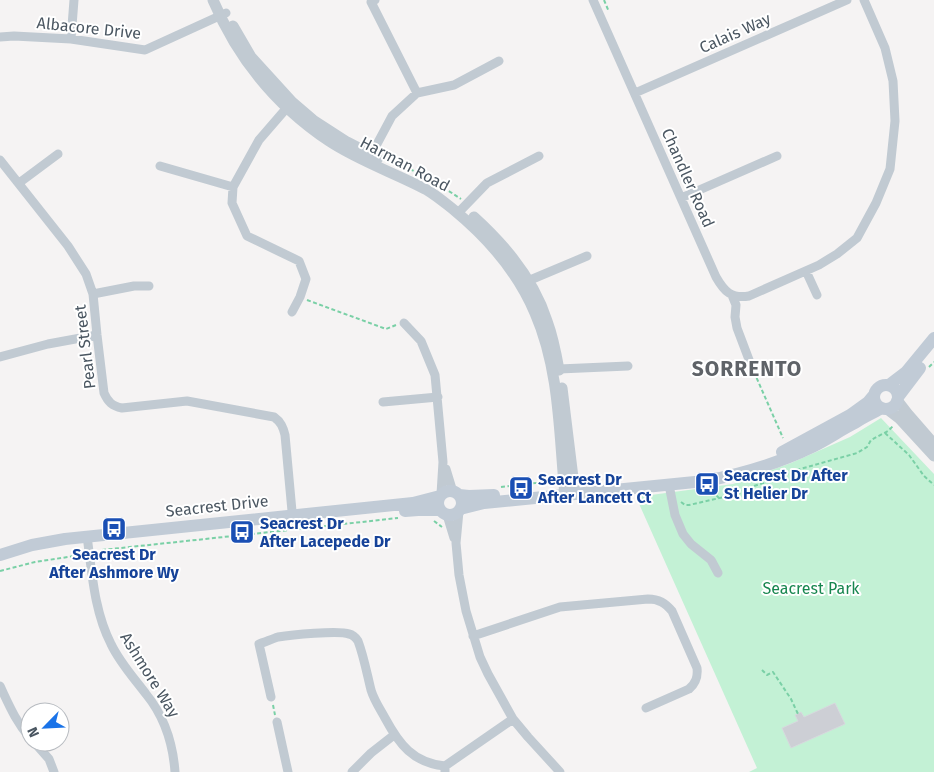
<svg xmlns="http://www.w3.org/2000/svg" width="934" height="772" font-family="'Fira Sans',sans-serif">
<rect width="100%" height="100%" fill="#f5f3f3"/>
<path fill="#c3f1d5" d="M 881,418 L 934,474 L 934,772 L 749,772 L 757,768 L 636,497 L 733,484 L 791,463 L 850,437 Z"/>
<path fill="#cdcfd5" stroke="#d7d9de" d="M 835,703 L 845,724 L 791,748 L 782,728 L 798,721 L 795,715 L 801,712 L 804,717 Z"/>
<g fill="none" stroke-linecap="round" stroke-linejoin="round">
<path stroke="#7ad0a6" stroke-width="2" stroke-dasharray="4 2.5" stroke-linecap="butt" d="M 604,0 L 609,12
M 387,157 L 429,179
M 438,184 L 461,199
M 307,300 L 386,329 L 396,325
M 929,367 L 934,362
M 754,372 L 783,438
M 885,433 L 909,455 L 924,476 L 934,485
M 501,487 L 545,482 L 551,480 L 553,476
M 712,491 L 719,498
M 681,502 L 685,505 L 689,505 L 724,497 L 734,497 L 745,489 L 781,477 L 793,471 L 857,453 L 867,447 L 871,440 L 888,431 L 893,426
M 434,521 L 442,527
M 298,529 L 398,518
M 102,550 L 289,530
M 0,571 L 35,562 L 81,555
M 762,670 L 767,675 L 773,672 L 791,699 L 798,714
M 273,705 L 275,715"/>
<path stroke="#c1cad2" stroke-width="9" d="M 375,0 L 371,2 L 417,93
M 593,0 L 716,277 C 724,291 731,299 749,296 L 819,265 L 837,254 L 857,238 L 876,203 L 890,169 L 895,121 L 893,81 L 885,48 L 864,0
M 0,37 L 14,36 L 71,39 L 145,50 L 226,13
M 71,39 L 74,0
M 635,93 L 847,0
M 291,103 L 259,140 L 233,187 L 232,203 L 247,236 L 299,261 L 306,279 L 300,297 L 292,312
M 369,159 L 392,116 L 417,93 L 454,85 L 499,61
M 0,160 L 68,246 L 86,274 L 93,294 L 97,335 L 104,393 C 108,402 112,406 122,408 L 187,401 L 274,417 C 281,422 283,427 285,435 L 293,522
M 160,166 L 233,187
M 19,183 L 58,154
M 681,198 L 777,156
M 458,213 L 487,183 L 539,156
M 806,271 L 817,295
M 523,283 L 587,256
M 93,294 L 134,286 L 149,286
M 732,295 L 736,305 L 735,317 L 737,328 L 751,365
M 404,323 L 421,341 L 435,375 L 443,462 L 441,494
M 0,357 L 48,344 L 97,335
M 554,370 L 559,369 L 628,366
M 383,402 L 438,397
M 446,469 L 453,492
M 669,485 L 675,515 L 683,534 L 691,544 L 711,560 L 718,573
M 459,511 L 456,543 L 459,575 L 466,611 L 480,657 L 488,674 L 513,719 L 528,737 L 560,772
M 447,515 L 454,538
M 87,536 C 92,572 94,611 111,644 C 120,663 134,678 146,694 C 164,716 173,744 175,772
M 473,636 L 560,607 L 648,599 C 659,599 665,603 672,611 L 697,668 C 698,677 696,683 689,689 L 646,708
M 0,686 C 9,705 16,722 30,738
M 271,697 L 259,644 C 265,642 272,639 278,637 C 290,635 339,630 349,634 C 354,635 356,638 358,641 C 364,657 367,674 371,690 C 374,700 380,709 385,718 C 399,744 413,763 445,766
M 277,722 L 288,772
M 34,742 L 49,759 L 54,772
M 352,772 L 371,753 L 394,735
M 445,772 L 445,766 L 513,719"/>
<path stroke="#c1cad2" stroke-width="11" d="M 213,0 C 238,59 275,105 329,141 C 359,161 395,173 427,190 C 437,196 445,203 454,210 C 488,238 518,273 535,313 C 560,370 559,435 565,495
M 233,26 L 251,57 L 292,102 L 313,120 L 347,142 L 378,158
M 474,217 C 505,245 534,280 547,321 C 553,337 556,353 559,370
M 562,388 L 575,494
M 897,400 L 907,413 L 934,444
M 887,409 L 900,419 L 934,456"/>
<path stroke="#c1cbd6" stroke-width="12" d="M874 397a12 12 0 1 1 24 0a12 12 0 1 1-24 0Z
M 889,385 L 906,372 L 934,338
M 898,397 L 920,368
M 782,452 L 850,415 L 868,402 L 873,396
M438 503a12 12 0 1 1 24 0a12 12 0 1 1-24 0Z
M 459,495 L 469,496 L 494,495
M 460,509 L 484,503 L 705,481 C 743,474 779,463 814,446 C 828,439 841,430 855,423 C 863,417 873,413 882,408
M 405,511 L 418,510 L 440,510
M 0,555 L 32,545 L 65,539 L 413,503 L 440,496"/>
</g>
<defs>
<symbol id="bus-square" viewBox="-11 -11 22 22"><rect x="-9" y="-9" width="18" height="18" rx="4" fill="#1a4fb4" stroke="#fff"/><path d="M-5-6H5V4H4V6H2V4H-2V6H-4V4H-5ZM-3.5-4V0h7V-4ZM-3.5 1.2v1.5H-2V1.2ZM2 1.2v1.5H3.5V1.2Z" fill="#fff"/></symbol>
</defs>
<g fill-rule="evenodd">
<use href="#bus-square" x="693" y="470" width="28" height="28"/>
<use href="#bus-square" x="507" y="474" width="28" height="28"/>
<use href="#bus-square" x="100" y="515" width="28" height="28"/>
<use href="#bus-square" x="228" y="518" width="28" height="28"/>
</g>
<g text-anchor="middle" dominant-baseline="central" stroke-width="4" stroke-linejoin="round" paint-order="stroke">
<g font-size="16" fill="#4a5661" stroke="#fff">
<text transform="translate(89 28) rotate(6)">Albacore Drive</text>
<text transform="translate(735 33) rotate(-24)">Calais Way</text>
<text transform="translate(405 164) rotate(28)">Harman Road</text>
<text transform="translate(688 178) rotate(66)">Chandler Road</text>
<text transform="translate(85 347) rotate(-97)">Pearl Street</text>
<text transform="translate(217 506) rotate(-6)">Seacrest Drive</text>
<text transform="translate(150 675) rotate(58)">Ashmore Way</text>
</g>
<g font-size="16" font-weight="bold" fill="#164399" stroke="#fff" text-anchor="start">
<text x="724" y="475">Seacrest Dr After<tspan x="724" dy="18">St Helier Dr</tspan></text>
<text x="538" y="479">Seacrest Dr<tspan x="538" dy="18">After Lancett Ct</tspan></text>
<text x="260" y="523">Seacrest Dr<tspan x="260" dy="18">After Lacepede Dr</tspan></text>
<text x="114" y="554" text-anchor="middle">Seacrest Dr<tspan x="114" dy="18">After Ashmore Wy</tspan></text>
</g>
<g font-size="16" fill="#17864f" stroke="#fff">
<text x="811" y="588">Seacrest Park</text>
</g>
<g font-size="21" font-weight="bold" letter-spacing="1" fill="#5f6368" stroke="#fff">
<text x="747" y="369">SORRENTO</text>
</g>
</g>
<g transform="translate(45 727) rotate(246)"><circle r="24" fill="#ffffff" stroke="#b7bbc0"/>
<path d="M0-4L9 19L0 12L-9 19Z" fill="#1a73e8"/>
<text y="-8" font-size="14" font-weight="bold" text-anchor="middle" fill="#4a5661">N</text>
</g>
</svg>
